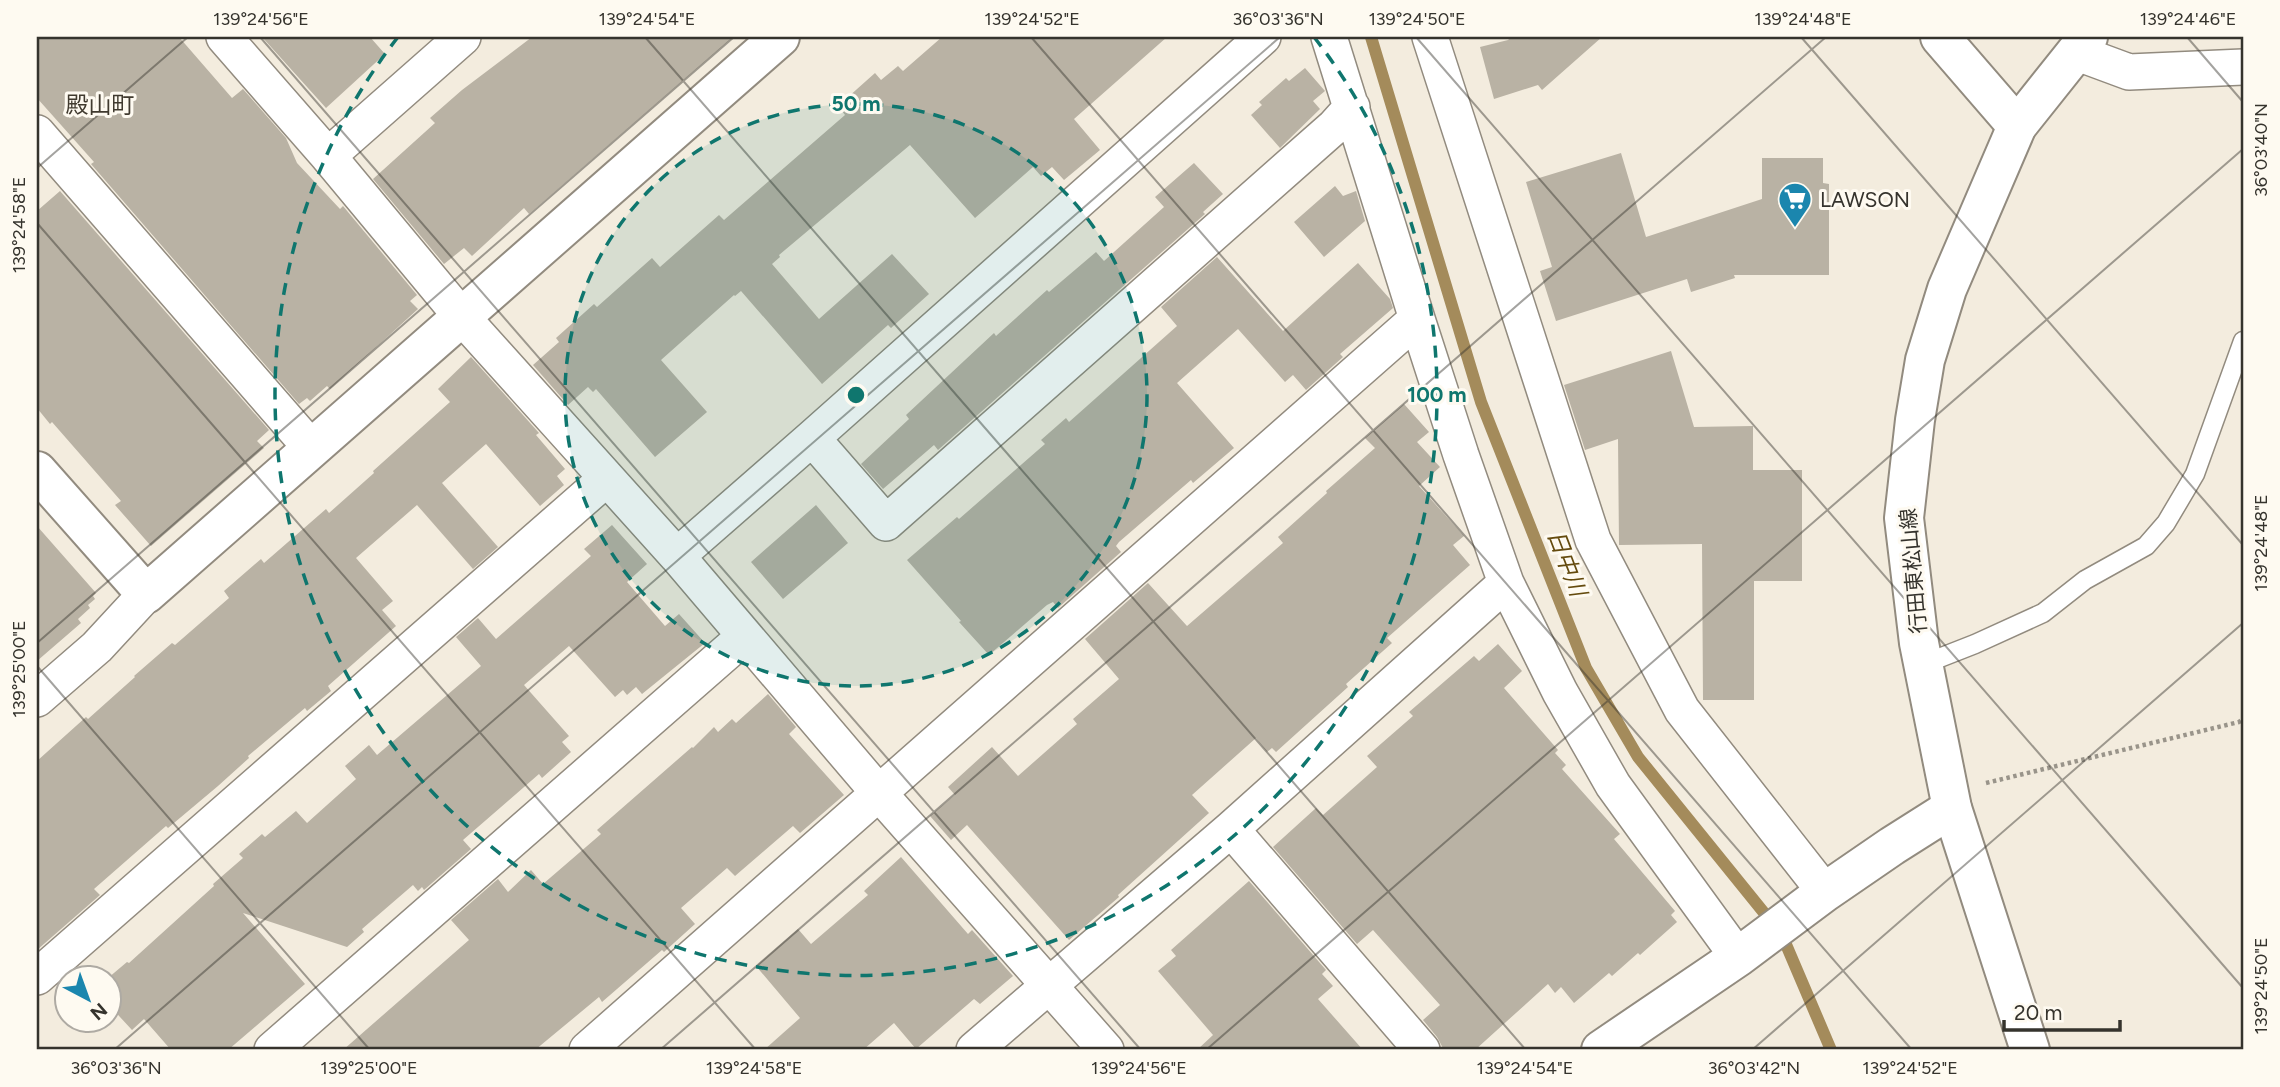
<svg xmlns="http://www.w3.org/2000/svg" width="2280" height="1087" font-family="Figtree,'Noto Sans JP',sans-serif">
<rect width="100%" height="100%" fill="#f3ecde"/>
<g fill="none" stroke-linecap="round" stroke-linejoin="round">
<path stroke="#a48b5b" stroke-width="12" d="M 1371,37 L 1481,402 L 1586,668 L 1638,757 L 1782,935 L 1831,1050"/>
</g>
<path fill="#b9b2a4" d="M 37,37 L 179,37 L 232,98 L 243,89 L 286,138 L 297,163 L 340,209 L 343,206 L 417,295 L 410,301 L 418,309 L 330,389 L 327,386 L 310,401 L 307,398 L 299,404 L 91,164 L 94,162 L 37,98 Z
M 262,37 L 370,37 L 385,54 L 326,108 Z
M 532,37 L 733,37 L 529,214 L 524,208 L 472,256 L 464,248 L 444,264 L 373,179 L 435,123 L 430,118 L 462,90 Z
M 942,37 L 1167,37 L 1074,119 L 1100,150 L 1064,180 L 1052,167 L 1041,176 L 1033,167 L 975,218 L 910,145 L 779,255 L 780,257 L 772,264 L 819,319 L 892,254 L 929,294 L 891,328 L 888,325 L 822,384 L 741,291 L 735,296 L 734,295 L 661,360 L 707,412 L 655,457 L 596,389 L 593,392 L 588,387 L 568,405 L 533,365 L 559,342 L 556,338 L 594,304 L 597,307 L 652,258 L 660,267 L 719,215 L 724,220 L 845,115 L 838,106 L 875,73 L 881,80 L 898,66 L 903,71 Z
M 1511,37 L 1602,37 L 1542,90 L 1538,85 L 1494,99 L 1480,47 L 1508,40 Z
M 1305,68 L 1325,91 L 1313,101 L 1320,109 L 1280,148 L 1251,115 L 1262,105 L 1259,102 L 1286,78 L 1289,81 Z
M 1621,153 L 1646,237 L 1762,199 L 1762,158 L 1823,158 L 1823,183 L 1829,184 L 1829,275 L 1734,275 L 1735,278 L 1691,292 L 1687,279 L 1556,321 L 1540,271 L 1552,267 L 1526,182 Z
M 1194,163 L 1223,194 L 1203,212 L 1205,214 L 938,450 L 934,445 L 883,489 L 861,464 L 909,419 L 906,415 L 994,333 L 996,336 L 1047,290 L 1049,292 L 1096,252 L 1104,261 L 1164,207 L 1155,197 Z
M 1335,186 L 1343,196 L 1356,191 L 1365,221 L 1324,257 L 1294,222 Z
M 60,191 L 269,430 L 257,441 L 264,448 L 151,546 L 115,505 L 121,501 L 52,422 L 50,424 L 37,408 L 37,211 Z
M 1217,257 L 1283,331 L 1358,263 L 1390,299 L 1393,308 L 1340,354 L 1343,357 L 1306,390 L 1293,375 L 1285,382 L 1238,329 L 1177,383 L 1234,448 L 1193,483 L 1191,480 L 1119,542 L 1116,546 L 1121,552 L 1058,608 L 1053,602 L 1047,605 L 989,655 L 959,622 L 961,621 L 907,560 L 957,517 L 959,519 L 1045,444 L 1041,440 L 1066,418 L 1069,422 L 1177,326 L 1161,307 Z
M 1671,351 L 1694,427 L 1753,426 L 1753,470 L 1802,470 L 1802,581 L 1754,581 L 1754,700 L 1703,700 L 1702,544 L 1619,545 L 1618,439 L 1585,450 L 1564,385 Z
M 471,357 L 539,433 L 536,435 L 565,469 L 557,476 L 564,485 L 540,506 L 486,444 L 442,483 L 498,547 L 473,569 L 417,505 L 356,558 L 393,601 L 382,610 L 396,626 L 328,686 L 331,691 L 307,711 L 305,708 L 248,756 L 249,758 L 218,786 L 168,828 L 166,826 L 94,889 L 100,895 L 37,950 L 37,761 L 86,717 L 88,719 L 135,677 L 134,676 L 172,643 L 175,645 L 229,598 L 224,591 L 261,559 L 264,563 L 326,509 L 329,513 L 374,473 L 373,471 L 450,402 L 438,389 Z
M 1404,404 L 1429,432 L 1417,442 L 1440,467 L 1419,486 L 1464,536 L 1453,545 L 1470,565 L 1387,638 L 1392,643 L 1346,684 L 1348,687 L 1276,752 L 1272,748 L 1267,752 L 1256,738 L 1192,795 L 1209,813 L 1118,895 L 1119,897 L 1069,940 L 967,825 L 951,840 L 930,816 L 955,795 L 948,787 L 992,747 L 1018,776 L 1077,724 L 1073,719 L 1119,679 L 1085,639 L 1148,583 L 1187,626 L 1283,543 L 1278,537 L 1327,493 L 1326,491 L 1375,448 L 1365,438 Z
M 816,505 L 848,543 L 783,599 L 751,562 Z
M 612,525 L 647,564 L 627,582 L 665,626 L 679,614 L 705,643 L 642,694 L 636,687 L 627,695 L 623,690 L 615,697 L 569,646 L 524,685 L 569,736 L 562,742 L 571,752 L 542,778 L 539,774 L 463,840 L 471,849 L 424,890 L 422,887 L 418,891 L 413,885 L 362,929 L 364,932 L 347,947 L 243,913 L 305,984 L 228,1050 L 171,1050 L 144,1019 L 132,1030 L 108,1004 L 108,978 L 127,962 L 129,963 L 214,886 L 213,884 L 243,858 L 239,854 L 262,834 L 265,837 L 296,811 L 307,823 L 356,779 L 345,766 L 369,745 L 377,755 L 481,666 L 456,637 L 478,618 L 496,639 L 591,556 L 584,549 Z
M 37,526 L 96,593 L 93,596 L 95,599 L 88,605 L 90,608 L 78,619 L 81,623 L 37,661 Z
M 1498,644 L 1522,671 L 1504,688 L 1558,750 L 1555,753 L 1566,765 L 1562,769 L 1620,834 L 1614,839 L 1675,911 L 1671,915 L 1677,922 L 1640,955 L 1638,953 L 1612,976 L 1609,973 L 1574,1003 L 1561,987 L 1555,993 L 1548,984 L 1475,1050 L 1444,1050 L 1437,1037 L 1423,1020 L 1440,1005 L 1373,930 L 1357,944 L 1273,847 L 1316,808 L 1323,815 L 1377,767 L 1367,756 L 1413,716 L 1409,712 L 1474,656 L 1479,661 Z
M 768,694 L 796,727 L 789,734 L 844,795 L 800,833 L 793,826 L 735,876 L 727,868 L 681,908 L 695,924 L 664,952 L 662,950 L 602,1002 L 599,997 L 535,1050 L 343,1050 L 469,940 L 451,920 L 498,879 L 508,892 L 531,870 L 543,884 L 601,834 L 597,830 L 692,747 L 693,748 L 714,727 L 718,732 L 732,719 L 736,723 Z
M 901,857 L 968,934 L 972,930 L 1013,976 L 980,1004 L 974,999 L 916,1049 L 894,1023 L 863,1050 L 764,1050 L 800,1018 L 756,966 L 798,929 L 811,944 L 868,895 L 864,891 Z
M 1249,881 L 1326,970 L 1322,974 L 1333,986 L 1318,999 L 1363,1050 L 1197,1050 L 1213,1035 L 1158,971 L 1176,956 L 1171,950 Z"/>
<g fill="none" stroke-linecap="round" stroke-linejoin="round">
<defs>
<path id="service" d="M 1924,664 L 1975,644 L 2043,613 L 2085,580 L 2146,546 L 2166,523 L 2195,474 L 2243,341"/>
<path id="minor" d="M 224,37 L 328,156 L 461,316 L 677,556 L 878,792 L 1106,1050
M 1329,37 L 1417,319 L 1461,455 L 1506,583 L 1560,692 L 1613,785 L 1738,957
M 1430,37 L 1593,540 L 1682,710 L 1825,892
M 2075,52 L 2129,72 L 2243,67
M 37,133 L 312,449
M 328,156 L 463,37
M 812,438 L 886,523 L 1335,126 L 1352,107
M 677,556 L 812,438 L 1263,37
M 37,699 L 97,647 L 146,594
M 1231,829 L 1422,1050
M 37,977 L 606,479
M 272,1050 L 744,637
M 587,1050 L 1417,319
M 974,1050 L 1231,829 L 1506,583"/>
<path id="tertiary" d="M 1940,37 L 2017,126
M 37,471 L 146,594 L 780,37
M 1601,1050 L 1738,957 L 1825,892 L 1892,846 L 1952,808"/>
<path id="primary" d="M 2030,1050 L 1952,808 L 1919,643 L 1904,518 L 1915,420 L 1925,360 L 1947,289 L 2017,126 L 2088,37"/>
</defs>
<use href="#service" stroke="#928b7f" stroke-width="21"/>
<use href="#minor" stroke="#928b7f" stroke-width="38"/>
<use href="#tertiary" stroke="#928b7f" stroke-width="42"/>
<use href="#primary" stroke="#928b7f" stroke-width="42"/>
<path stroke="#99948a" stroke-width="4.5" stroke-dasharray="3.5 3.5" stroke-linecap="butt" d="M 1986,783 L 2239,722 L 2243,719"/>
<use href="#service" stroke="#fff" stroke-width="18"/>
<use href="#minor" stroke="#fff" stroke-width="35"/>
<use href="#tertiary" stroke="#fff" stroke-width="38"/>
<use href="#primary" stroke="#fff" stroke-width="38"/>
</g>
<path fill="none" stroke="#35332d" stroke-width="2" stroke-opacity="0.45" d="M 260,37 L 1141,1050M 645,37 L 1526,1050M 1031,37 L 1912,1050M 1416,37 L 2243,988M 1801,37 L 2243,545M 2187,37 L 2243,102M 37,168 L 188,37M 37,223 L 756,1050M 37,643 L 734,37M 37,666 L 370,1050M 114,1050 L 1280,37M 660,1050 L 1826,37M 1206,1050 L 2243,149M 1752,1050 L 2243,623"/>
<circle cx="856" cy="395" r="291" fill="#0f766e" fill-opacity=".12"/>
<g fill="none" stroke="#0f766e" stroke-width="3.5" stroke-dasharray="12 9">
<circle cx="856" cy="395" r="291"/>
<path d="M1314 37A581 581 0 1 1 398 37"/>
</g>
<defs>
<symbol id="supermarket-pin" viewBox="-11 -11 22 30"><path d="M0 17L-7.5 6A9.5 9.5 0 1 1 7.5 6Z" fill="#1b86ae" stroke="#fefaf1"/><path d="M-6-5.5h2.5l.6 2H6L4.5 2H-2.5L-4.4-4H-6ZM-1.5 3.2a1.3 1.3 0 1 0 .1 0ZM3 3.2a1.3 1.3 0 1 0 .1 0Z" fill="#fff"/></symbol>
</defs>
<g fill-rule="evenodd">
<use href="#supermarket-pin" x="1776" y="180" width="38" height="52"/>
</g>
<g text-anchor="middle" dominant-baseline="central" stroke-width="6" stroke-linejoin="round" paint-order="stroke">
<g font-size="21" fill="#35332d" stroke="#fefaf1" text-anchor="start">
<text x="1820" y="199">LAWSON</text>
</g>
<g font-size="21" fill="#35332d" stroke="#fefaf1">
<text transform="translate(1913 571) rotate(-95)">行田東松山線</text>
</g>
<g font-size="23" fill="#403a2f" stroke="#fefaf1">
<text x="100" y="105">殿山町</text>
</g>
<g font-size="23" font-style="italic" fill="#654b0e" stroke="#fefaf1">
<text transform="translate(1567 563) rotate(69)">日中川</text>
</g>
</g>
<circle cx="856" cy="395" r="10" fill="#0f766e" stroke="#fefaf1" stroke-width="3.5"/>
<g font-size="21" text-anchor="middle" font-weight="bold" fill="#0f766e" stroke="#fefaf1" stroke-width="6" stroke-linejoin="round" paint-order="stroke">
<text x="856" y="111">50 m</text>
<text x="1437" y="402">100 m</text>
</g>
<rect width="2280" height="1087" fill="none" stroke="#fefaf1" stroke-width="77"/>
<g transform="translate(88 999) rotate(139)"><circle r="33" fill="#fefaf1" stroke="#aeaaa3" stroke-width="2"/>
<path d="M0-5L12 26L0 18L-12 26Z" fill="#1b86ae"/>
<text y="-10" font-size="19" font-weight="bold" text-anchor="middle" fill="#35332d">N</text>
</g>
<path d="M2004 1020v10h116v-10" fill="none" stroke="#35332d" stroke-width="3.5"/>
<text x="2014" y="1020" font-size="21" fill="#35332d" stroke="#fefaf1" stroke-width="5" paint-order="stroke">20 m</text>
<rect x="38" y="38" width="2204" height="1010" fill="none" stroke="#35332d" stroke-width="2.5"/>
<g font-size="18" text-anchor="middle" fill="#35332d">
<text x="261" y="25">139°24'56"E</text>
<text x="647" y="25">139°24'54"E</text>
<text x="1032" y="25">139°24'52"E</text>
<text x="1278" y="25">36°03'36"N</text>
<text x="1417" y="25">139°24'50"E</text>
<text x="1803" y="25">139°24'48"E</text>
<text x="2188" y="25">139°24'46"E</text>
<text transform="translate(2261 150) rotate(-90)" y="6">36°03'40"N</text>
<text transform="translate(19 225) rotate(-90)" y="6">139°24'58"E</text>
<text transform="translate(2261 543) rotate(-90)" y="6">139°24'48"E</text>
<text transform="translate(19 669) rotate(-90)" y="6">139°25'00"E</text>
<text transform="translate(2261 986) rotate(-90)" y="6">139°24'50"E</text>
<text x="116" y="1074">36°03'36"N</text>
<text x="369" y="1074">139°25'00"E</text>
<text x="754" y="1074">139°24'58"E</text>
<text x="1139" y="1074">139°24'56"E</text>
<text x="1525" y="1074">139°24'54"E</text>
<text x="1754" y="1074">36°03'42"N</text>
<text x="1910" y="1074">139°24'52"E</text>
</g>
</svg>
